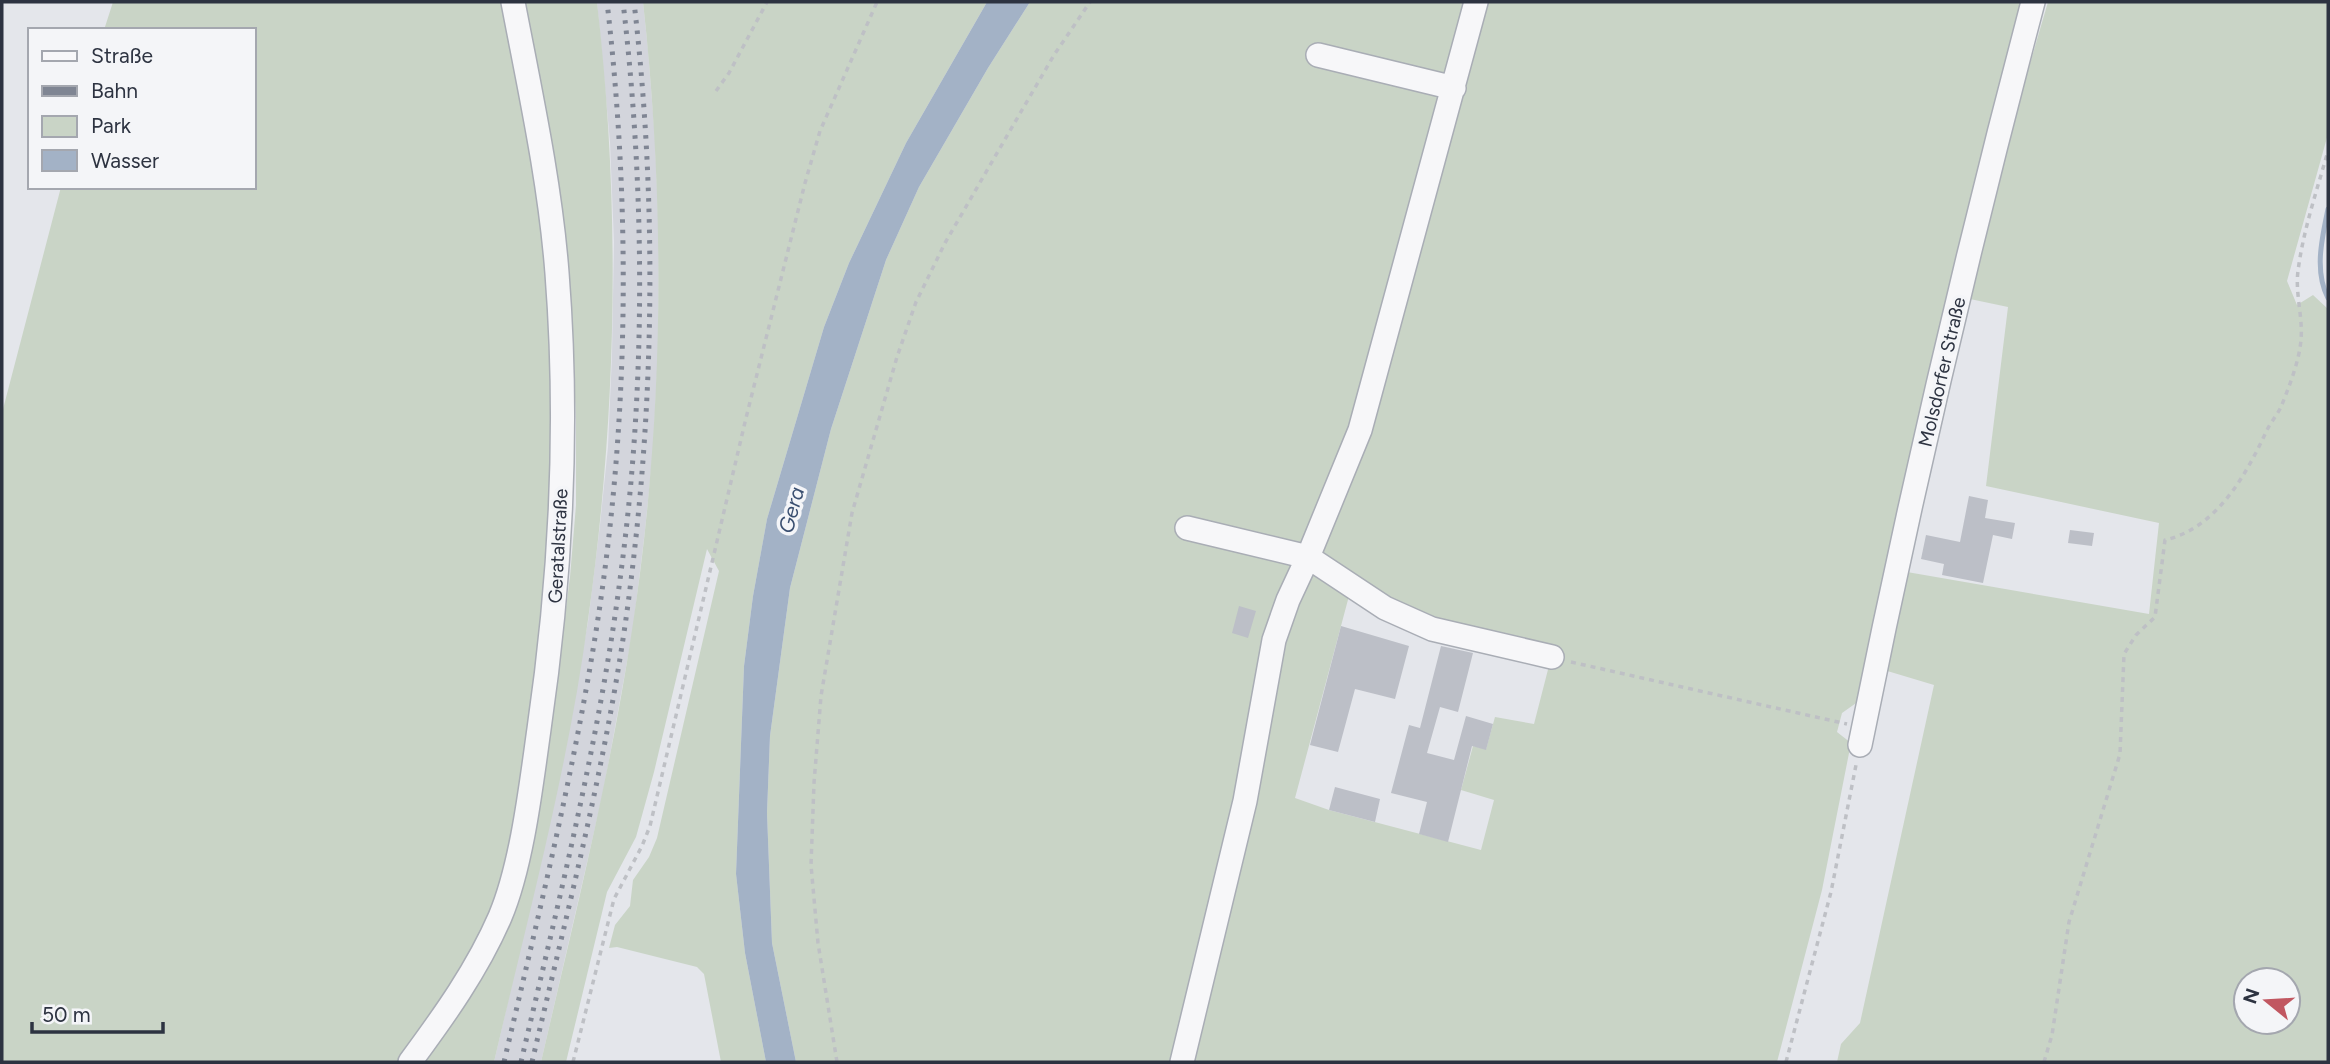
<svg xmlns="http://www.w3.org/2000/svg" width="2330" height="1064" font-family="Figtree,sans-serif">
<rect width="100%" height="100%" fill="#e4e6eb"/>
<path fill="#d3d5dc" d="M 597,2 L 643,2 L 648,50 L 655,139 L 659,241 L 658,354 L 653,451 L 645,530 L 633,629 L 603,793 L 541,1062 L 494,1062 L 558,784 L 588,622 L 600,525 L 608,447 L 612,355 L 614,242 L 610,142 Z"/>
<path fill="#c9d4c6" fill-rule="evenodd" d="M 113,2 L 502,2 L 539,207 L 548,273 L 554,418 L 549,572 L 526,758 L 509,852 L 493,912 L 467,966 L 400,1062 L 2,1062 L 2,413 L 61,187 L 254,187 L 254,30 L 104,30 Z
M 525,2 L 597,2 C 621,208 617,414 588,620 C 568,769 528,916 494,1062 L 423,1062 L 452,1025 L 485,974 L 511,919 L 529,857 L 546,762 L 570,577 L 576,505 L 576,419 L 569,270 L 561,202 Z
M 643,2 L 987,2 L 906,143 L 849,263 L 824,327 L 767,519 L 753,596 L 744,666 L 736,874 L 745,953 L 766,1062 L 721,1062 L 704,974 L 697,967 L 617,947 L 609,948 L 615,925 L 630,906 L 633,880 L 649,857 L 657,838 L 719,571 L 707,549 L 654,772 L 636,837 L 607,892 L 566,1062 L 541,1062 C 574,919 610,776 632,630 C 664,422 666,210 643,2 Z
M 1030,2 L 2023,2 L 1859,701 L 1842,713 L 1837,732 L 1851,743 L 1822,890 L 1777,1062 L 796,1062 L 772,943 L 767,813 L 770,736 L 790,588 L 831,429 L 886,260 L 919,187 L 988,68 ZM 1353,581 L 1432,623 L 1552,654 L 1534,724 L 1495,717 L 1486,749 L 1473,746 L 1461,790 L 1494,800 L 1481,850 L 1329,810 L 1295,798 Z
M 2048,2 L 2328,2 L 2328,134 L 2287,281 L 2297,305 L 2313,295 L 2328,309 L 2328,1062 L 1837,1062 L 1841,1044 L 1860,1023 L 1934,685 L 1884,670 L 1907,572 L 2149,614 L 2159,523 L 1986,486 L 2008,307 L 1970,299 L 2020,98 ZM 2246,980 L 2288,980 L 2288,1022 L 2246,1022 Z"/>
<path fill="#a3b2c6" d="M 987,2 L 1030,2 L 988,68 L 919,187 L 886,260 L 831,429 L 790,588 L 770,736 L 767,813 L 772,943 L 796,1062 L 766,1062 L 745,953 L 736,874 L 744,666 L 753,596 L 767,519 L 824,327 L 849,263 L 906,143 Z"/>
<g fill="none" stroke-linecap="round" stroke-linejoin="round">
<path stroke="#a3b2c6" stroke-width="5" d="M 2328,209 C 2322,238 2314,271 2328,298"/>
</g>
<path fill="#bcbfc7" d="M 1969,496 L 1988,500 L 1985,518 L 2015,523 L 2012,539 L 1993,535 L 1983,583 L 1942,575 L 1944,564 L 1921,559 L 1926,535 L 1960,542 Z
M 2070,530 L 2094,533 L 2092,546 L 2068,543 Z
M 1239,606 L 1256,611 L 1248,638 L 1232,633 Z
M 1341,626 L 1409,646 L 1395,699 L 1355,689 L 1338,752 L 1310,745 Z
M 1441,646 L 1473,653 L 1458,712 L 1440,707 L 1427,753 L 1454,760 L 1466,716 L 1493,724 L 1486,750 L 1472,746 L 1448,842 L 1419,834 L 1427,802 L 1391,793 L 1409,725 L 1420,728 Z
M 1335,787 L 1380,799 L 1375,822 L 1329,810 Z"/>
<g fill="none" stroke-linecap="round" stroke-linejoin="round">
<defs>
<path id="minor" d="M 1318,55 L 1454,88
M 1187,528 L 1308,557 L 1385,608 L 1432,629 L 1552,657
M 1860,745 C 1910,496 1968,248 2033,2
M 410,1062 C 444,1016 477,970 500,917 C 522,865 531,786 539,729 C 561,578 569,426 557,273 C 550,182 530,91 513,2
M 1182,1062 L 1245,801 L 1274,640 L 1288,600 L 1308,557 L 1360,430 L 1476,2"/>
</defs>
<use href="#minor" stroke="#a9adb5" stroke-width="26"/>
<path stroke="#bec0c5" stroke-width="3.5" stroke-dasharray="5 5" stroke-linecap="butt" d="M 716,91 L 729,73 L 767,2
M 1571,662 L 1847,724
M 573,1062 L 614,899 L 642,846 L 650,826 L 746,418 L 805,183 L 820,131 L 877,2
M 837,1062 L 818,943 L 811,865 L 814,783 L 821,696 L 852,513 L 897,357 L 916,302 L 945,243 L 1004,141 L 1054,55 L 1090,2
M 1786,1062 L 1831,892 L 1856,765
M 2044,1062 L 2052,1035 L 2069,922 L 2120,754 L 2124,654 L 2136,635 L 2155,617 L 2165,540 C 2217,528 2246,475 2267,430 C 2271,422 2277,415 2281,407 C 2289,387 2299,362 2301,340 C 2303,317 2295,293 2298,271 C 2303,231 2317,190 2328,151"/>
<use href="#minor" stroke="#f7f7f9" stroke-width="23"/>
<path stroke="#7f8593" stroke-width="5" stroke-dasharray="3.5 7" stroke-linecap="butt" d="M 504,1062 C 538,917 574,772 597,625 C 629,419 631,209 607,2
M 521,1062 C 559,900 600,737 621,572 C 646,383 645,191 623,2
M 532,1062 C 570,900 613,737 632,572 C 655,382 656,191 634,2"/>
</g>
<g text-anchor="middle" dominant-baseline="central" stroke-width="7" stroke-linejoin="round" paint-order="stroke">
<g font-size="19" fill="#2d3341" stroke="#f4f5f8">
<text transform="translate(1942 372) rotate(-77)">Molsdorfer Straße</text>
<text transform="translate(558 546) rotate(-87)">Geratalstraße</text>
</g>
<g font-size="21" font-style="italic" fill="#3b5071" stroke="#f4f5f8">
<text transform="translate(791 510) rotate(-75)">Gera</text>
</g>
</g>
<rect width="2330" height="1064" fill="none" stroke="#2d3341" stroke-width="7"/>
<rect x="28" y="28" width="228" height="161" fill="#f4f5f8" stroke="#a4a7af" stroke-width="2"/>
<rect x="42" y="51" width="35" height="10" fill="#f7f7f9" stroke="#a4a7af" stroke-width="2"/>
<text x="91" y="63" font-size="21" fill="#2d3341">Straße</text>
<rect x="42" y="86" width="35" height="10" fill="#7f8593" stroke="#a4a7af" stroke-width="2"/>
<text x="91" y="98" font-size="21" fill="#2d3341">Bahn</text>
<rect x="42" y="116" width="35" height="21" fill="#c9d4c6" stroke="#a4a7af" stroke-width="2"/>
<text x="91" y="133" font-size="21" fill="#2d3341">Park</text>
<rect x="42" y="150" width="35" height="21" fill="#a3b2c6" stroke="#a4a7af" stroke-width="2"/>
<text x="91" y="168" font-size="21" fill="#2d3341">Wasser</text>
<g transform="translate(2267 1001) rotate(288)"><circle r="33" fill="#f4f5f8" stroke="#a4a7af" stroke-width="2"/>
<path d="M0-5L12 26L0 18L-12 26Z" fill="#c15761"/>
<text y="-10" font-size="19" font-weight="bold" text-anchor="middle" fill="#2d3341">N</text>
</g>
<path d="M32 1022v10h131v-10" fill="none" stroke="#2d3341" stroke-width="3.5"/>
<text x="42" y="1022" font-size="21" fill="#2d3341" stroke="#f4f5f8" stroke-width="5" paint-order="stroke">50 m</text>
</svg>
